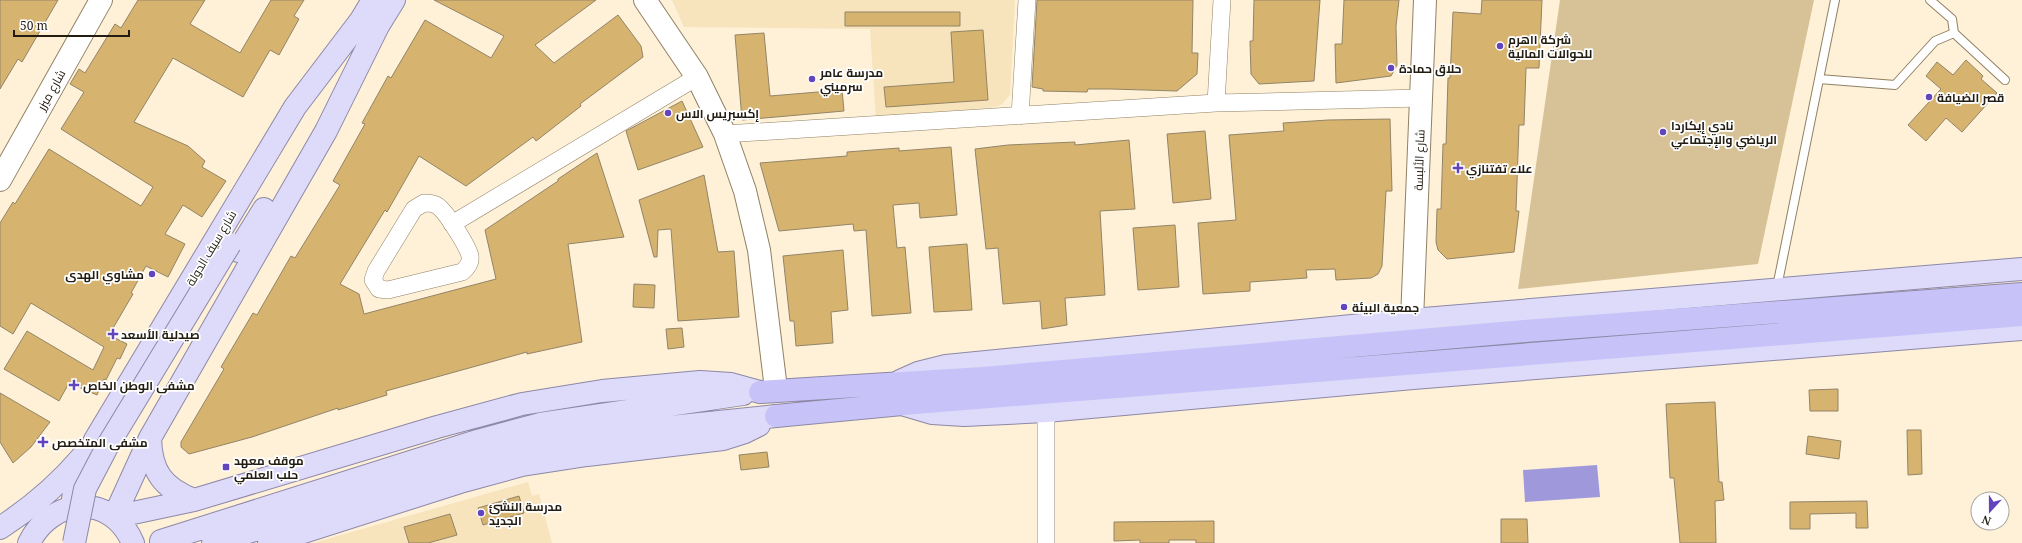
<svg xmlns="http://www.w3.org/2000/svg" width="2022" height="543" font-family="'Noto Serif',Cairo,serif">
<rect width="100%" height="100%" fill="#fef1d8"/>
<path fill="#f7e3bc" d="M 672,0 L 1015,0 L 1010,95 L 1002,104 L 996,107 L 876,119 L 870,29 L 684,27 Z
M 528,482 L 532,496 L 539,494 L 552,543 L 313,543 Z"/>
<path fill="#d7c298" d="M 1560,0 L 1814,0 L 1758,264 L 1518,289 Z"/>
<path fill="#9f98da" d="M 1597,465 L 1600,497 L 1525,502 L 1523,470 Z"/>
<path fill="#d6b46f" stroke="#938467" d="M 0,0 L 58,0 L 22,62 L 18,59 L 0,89 Z
M 138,0 L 205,0 L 190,24 L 240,53 L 271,0 L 304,0 L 294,16 L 299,19 L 279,55 L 270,50 L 243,97 L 173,58 L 134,122 L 188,146 L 205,161 L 202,167 L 226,181 L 202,217 L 183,205 L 165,234 L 185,244 L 168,277 L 146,266 L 131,293 L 133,294 L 109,335 L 127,344 L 120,359 L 117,358 L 106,380 L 104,379 L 97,395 L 69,383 L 59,401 L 4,369 L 27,331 L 93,370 L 104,347 L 31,303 L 13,334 L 0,326 L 0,223 L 13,202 L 15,204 L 49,149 L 141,206 L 153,187 L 61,129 L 84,92 L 70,84 L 79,69 L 85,73 L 115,24 L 121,28 Z
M 434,0 L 596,0 L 535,45 L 554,63 L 618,15 L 641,46 L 643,57 L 580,104 L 581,106 L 536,141 L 533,137 L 466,186 L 419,156 L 387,212 L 385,210 L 340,284 L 359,294 L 364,314 L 496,279 L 485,230 L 558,181 L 558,179 L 597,153 L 624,237 L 568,244 L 582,342 L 527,354 L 527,352 L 386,391 L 387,395 L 338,410 L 338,408 L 252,437 L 189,454 L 181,447 L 181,442 L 224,369 L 221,367 L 253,313 L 257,315 L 291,256 L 295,258 L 340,185 L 333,181 L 365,124 L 362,123 L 388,76 L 391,78 L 425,20 L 491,58 L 504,36 Z
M 1037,0 L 1193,0 L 1192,53 L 1198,53 L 1197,74 L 1177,91 L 1111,89 L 1088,89 L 1087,92 L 1043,91 L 1043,89 L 1032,87 Z
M 1254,0 L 1320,0 L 1314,81 L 1259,84 L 1251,74 L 1250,41 L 1253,41 Z
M 1344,0 L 1399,0 L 1396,26 L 1397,65 L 1391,76 L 1336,83 L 1335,44 L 1342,44 Z
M 1482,0 L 1542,0 L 1539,68 L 1526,68 L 1524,125 L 1519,125 L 1516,211 L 1519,211 L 1514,252 L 1447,259 L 1438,250 L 1436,242 L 1437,209 L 1441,209 L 1443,144 L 1446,144 L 1448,78 L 1450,78 L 1453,12 L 1481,14 Z
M 845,12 L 960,12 L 960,26 L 845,26 Z
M 983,30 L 988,100 L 886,107 L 884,87 L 954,82 L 951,32 Z
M 764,33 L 770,96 L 842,90 L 844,111 L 742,120 L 735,35 Z
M 1966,60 L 1983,76 L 1981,79 L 1997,93 L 1962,132 L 1946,118 L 1926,141 L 1908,125 L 1941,89 L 1926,76 L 1937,62 L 1953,75 Z
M 682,101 L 703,147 L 638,170 L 626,131 Z
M 1390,119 L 1392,191 L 1386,191 L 1382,266 L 1378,274 L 1371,278 L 1336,280 L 1335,269 L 1306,270 L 1307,278 L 1250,282 L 1250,291 L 1203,294 L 1198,223 L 1236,220 L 1229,135 L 1284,131 L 1283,123 L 1328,120 Z
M 1205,131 L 1211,199 L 1173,203 L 1167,134 Z
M 1129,140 L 1135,209 L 1100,211 L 1105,295 L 1065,298 L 1067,325 L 1042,329 L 1040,301 L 1003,304 L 998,248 L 986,249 L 975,149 L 1008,145 L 1075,142 L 1075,145 Z
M 951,147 L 957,215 L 920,218 L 919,203 L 893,205 L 897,248 L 905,247 L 911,313 L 872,316 L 866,230 L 854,231 L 853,224 L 779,231 L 760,163 L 847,156 L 847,152 L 899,148 L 899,151 Z
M 704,175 L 718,252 L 734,251 L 739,317 L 678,321 L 671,229 L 658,230 L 657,257 L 654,257 L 639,200 Z
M 1175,225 L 1179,287 L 1138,290 L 1133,228 Z
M 967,244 L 972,310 L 934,312 L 929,247 Z
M 843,250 L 848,310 L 831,312 L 833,343 L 796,346 L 794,321 L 790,321 L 783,256 Z
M 634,284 L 655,285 L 654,308 L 633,307 Z
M 682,328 L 684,347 L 668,349 L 666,329 Z
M 1838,389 L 1838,411 L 1810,411 L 1809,390 Z
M 0,393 L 50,422 L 31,447 L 13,463 L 0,442 Z
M 1715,402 L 1719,482 L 1722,482 L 1724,500 L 1715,501 L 1716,543 L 1680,543 L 1674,478 L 1670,478 L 1666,404 Z
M 1907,430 L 1921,430 L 1922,474 L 1908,475 Z
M 1808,436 L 1841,441 L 1839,459 L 1806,454 Z
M 767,452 L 769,467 L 741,470 L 739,455 Z
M 519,496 L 524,513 L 483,525 L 478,508 Z
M 1867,501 L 1868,528 L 1856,528 L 1856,513 L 1810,514 L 1810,529 L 1790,529 L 1790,502 Z
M 450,514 L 457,535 L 428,543 L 409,543 L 404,527 Z
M 1501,519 L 1527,519 L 1528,543 L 1501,543 Z
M 1214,521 L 1214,543 L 1196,543 L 1196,540 L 1169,540 L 1169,543 L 1140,543 L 1140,540 L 1114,541 L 1114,522 Z"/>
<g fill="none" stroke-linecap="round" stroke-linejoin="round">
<defs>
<path id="lane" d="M 1930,0 L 1952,19 L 1954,33 L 2005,80
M 1819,79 L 1895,85 L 1935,41 L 1954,33
M 1777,287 L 1835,0"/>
<path id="street" d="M 1216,103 L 1222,0
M 1020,116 L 1027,0
M 725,134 L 1216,103 L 1421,98
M 424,203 C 428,203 432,203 436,205 C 445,209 468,247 470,256 C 471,263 467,268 462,272 L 388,290 L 379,289 L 373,280 L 376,271 L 414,209 Z
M 452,224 L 697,77
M 1046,543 L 1046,411"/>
<path id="secondary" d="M 645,0 L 697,77 L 725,134 L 745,191 L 759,250 L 776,389
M 0,180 L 101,0
M 1412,320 L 1425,0"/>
<path id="primary" d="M 238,251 L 264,209
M 900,381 L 918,373 L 946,366 L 1412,320 L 2022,269
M 905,405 L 932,413 L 964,415 L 1046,411 L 1413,378 L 2022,329
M 150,438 C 151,472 163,488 194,500
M 73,499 L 75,487 L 95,440 L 295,107 L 361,20 L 373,0
M 114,517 L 194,500 L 437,427 L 522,404 L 602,391 L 700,382 L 731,384 L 760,392
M 114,517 L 150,438 L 326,131 L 378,26 L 394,0
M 0,528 C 31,508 58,485 82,457
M 161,541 L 477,441 L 540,424 L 743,394
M 29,543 C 52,496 112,493 133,543
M 213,543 L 476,461 L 538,444 L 603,434 L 776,416
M 269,543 L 460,482 L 522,465 L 587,455 L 723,439 L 745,432 L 759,425"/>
<path id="highway" d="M 760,392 L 983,378 L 1525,331 L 2022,294
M 776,416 L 902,404 L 2022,315"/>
</defs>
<use href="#lane" stroke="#908164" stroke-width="10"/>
<use href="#street" stroke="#908164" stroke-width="18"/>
<use href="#secondary" stroke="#908164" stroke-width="24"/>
<use href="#primary" stroke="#8d88a6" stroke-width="24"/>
<use href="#highway" stroke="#8d88a6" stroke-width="24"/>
<use href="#lane" stroke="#fff" stroke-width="8"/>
<use href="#street" stroke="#fff" stroke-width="17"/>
<use href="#secondary" stroke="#fff" stroke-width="22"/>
<use href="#primary" stroke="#dddafa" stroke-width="22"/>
<use href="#highway" stroke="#c7c2f7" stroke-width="22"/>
<defs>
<path id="primary-bridge" d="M 74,543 L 85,489 L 108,445 L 230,244"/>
</defs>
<use href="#primary-bridge" stroke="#8d88a6" stroke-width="24" stroke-linecap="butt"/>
<use href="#primary-bridge" stroke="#dddafa" stroke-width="22"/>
</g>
<g fill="#6245bd" stroke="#fff" stroke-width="1.5">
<circle cx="1500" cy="46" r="4"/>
<circle cx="1391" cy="68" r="4"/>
<circle cx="812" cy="79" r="4"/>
<circle cx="1929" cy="97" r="4"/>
<circle cx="668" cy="113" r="4"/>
<circle cx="1663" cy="132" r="4"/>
<path d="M1456 162h4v4h4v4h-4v4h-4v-4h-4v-4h4z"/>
<circle cx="152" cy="274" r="4"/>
<circle cx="1344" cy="307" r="4"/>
<path d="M111 328h4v4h4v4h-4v4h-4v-4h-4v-4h4z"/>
<path d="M72 379h4v4h4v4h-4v4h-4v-4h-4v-4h4z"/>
<path d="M41 436h4v4h4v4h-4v4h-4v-4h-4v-4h4z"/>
<rect x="222" y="463" width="8" height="8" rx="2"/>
<circle cx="481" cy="513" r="4"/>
</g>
<g text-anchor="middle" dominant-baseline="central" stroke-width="3.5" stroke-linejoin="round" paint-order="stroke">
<g font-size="12" font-weight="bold" fill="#221c11" stroke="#fff" text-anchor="start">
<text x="1508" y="39">شركة ااهرم<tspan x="1508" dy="14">للحوالات المالية</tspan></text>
<text x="1399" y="68">حلاق حمادة</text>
<text x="820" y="72">مدرسة عامر<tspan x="820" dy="14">سرميني</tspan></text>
<text x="1937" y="97">قصر الضيافة</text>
<text x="676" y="113">إكسبريس الاس</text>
<text x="1671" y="125">نادي إيكاردا<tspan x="1671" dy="14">الرياضي والإجتماعي</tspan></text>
<text x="1466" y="168">علاء تفتنازي</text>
<text x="144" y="274" text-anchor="end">مشاوي الهدى</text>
<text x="1352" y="307">جمعية البيئة</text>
<text x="121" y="334">صيدلية الأسعد</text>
<text x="83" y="385">مشفى الوطن الخاص</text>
<text x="52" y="442">مشفى المتخصص</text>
<text x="234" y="460">موقف معهد<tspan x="234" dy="14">حلب العلمي</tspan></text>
<text x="489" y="506">مدرسة النشئ<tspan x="489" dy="14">الجديد</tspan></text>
</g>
<g font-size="12" fill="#221c11" stroke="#fff">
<text transform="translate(51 90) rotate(-61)">شارع ميزر</text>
<text transform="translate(1419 160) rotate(-88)">شارع الألبسة</text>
<text transform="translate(211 248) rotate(-59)">شارع سيف الدولة</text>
</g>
</g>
<g transform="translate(1990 511) rotate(201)"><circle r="19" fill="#ffffff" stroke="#a7a4a0"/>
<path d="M0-3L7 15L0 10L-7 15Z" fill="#6245bd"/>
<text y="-6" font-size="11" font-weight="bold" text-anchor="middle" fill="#221c11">N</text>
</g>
<path d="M14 30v6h115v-6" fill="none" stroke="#221c11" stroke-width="2"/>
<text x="20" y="30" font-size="12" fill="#221c11" stroke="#ffffff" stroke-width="3" paint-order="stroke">50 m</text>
</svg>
